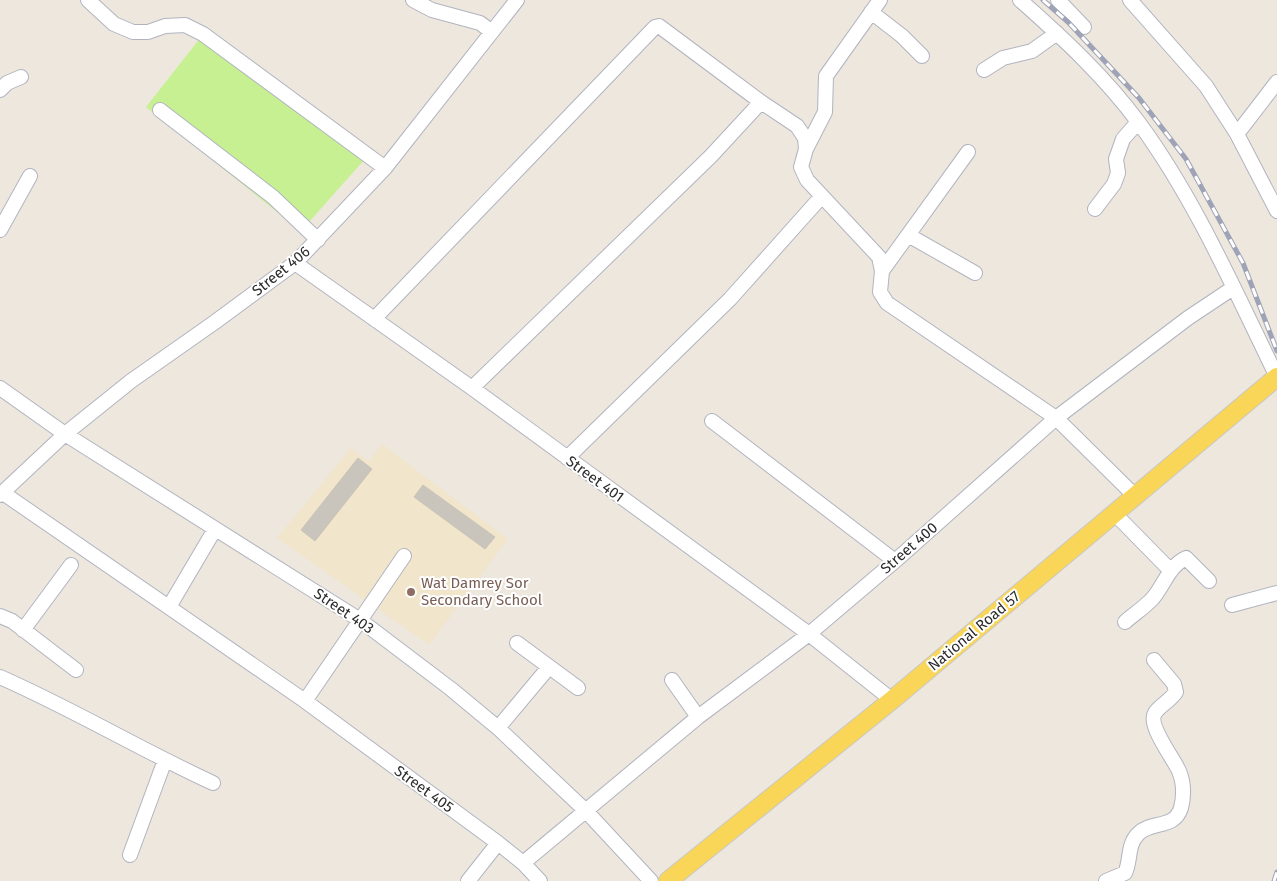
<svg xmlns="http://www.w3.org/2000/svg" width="1277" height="881" font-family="'Fira Sans',sans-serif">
<rect width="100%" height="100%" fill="#eee7dd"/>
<path fill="#f1e5cc" d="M 382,444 L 508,539 L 429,645 L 277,538 L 351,448 L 369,461 Z"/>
<path fill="#c7f092" d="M 201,37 L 365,159 L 301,231 L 146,107 Z"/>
<path fill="#c9c5bc" stroke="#cac3b7" d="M 358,458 L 372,469 L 315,541 L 301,530 Z
M 423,485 L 495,537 L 485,549 L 414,497 Z"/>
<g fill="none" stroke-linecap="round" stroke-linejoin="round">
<defs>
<path id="minor" d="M 88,0 L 114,24 L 133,32 L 148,32 L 165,26 L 185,25 L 203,34 L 385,168
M 413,0 L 432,10 L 480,23 L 492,32
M 1020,0 C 1063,38 1105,77 1139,123 C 1195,199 1235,291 1277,377
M 1058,0 L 1084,27
M 1130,0 L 1206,86 L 1237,134 L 1277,211
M 871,12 L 902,36 L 922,56
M 984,70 L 1003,58 L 1032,51 L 1057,33
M 0,90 L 7,83 L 21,77
M 160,110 L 273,197 L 318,240
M 1237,134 L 1277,82
M 806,149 L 825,112 L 826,76 L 880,0
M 1095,209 L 1114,184 L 1118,173 L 1116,159 L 1123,139 L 1138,122
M 0,230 L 30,176
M 908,235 L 975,273
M 295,263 L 472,388 L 809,634 L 892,700
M 882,271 L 968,152
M 374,319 L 655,27 L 659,26 L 761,102 L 797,126 L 805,138 L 806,149 L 801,167 L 807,180 L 879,257 L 882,271 L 880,292 L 887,303 L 1056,418 L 1136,497
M 0,388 L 65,434 L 360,620 L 451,689 L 498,728 L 586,811 L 651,881
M 472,388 L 711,156 L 761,102
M 712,421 L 895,561
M 567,458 L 730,299 L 822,196
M 3,493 L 305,701 L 498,843 L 523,863 L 540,881
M 0,495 L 65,434 L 131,381 L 215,322 L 295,263 L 385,168 L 517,0
M 1115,514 L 1171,571
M 1232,605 L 1277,593
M 169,607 L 215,529
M 0,616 L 12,621 L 76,670
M 1125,622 C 1134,614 1145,607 1153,598 C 1164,585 1169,566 1186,558 L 1209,581
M 23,630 L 71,565
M 517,643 L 578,688
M 0,677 C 73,709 141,750 213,783
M 672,680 L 698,717
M 305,701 L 404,556
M 498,728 L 549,667
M 130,855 L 165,760
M 523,863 L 698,717 L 809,634 L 895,561 L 1056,418 L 1188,318 L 1233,288
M 468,881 L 498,843
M 1106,881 L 1125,873 C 1131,861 1127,845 1138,834 C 1151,820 1174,830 1181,808 C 1184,796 1184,783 1179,771 C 1174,759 1147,725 1155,713 C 1159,706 1170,701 1176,692 L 1174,684 L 1154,660"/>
<path id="major" d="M 668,881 L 892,700 L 1277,377"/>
</defs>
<use href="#minor" stroke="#b1b4c0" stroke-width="16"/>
<use href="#major" stroke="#c8c8c8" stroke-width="20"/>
<use href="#minor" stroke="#fff" stroke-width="14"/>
<use href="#major" stroke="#f9d657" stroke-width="18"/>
<defs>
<path id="rail" d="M 1043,0 L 1068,22 L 1139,98 L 1186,159 L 1243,263 L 1277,351
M 1274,881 L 1277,872"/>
</defs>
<use href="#rail" stroke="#9fa3b7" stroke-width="5"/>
<use href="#rail" stroke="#fff" stroke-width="3" stroke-dasharray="9" stroke-linecap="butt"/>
</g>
<circle fill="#8d6e63" stroke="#fff" stroke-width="2" cx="411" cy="592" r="5"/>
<g text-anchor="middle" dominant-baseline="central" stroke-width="4" stroke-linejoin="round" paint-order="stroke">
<g font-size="15" fill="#2c2c2c" stroke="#fff">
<text transform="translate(281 271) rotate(-39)">Street 406</text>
<text transform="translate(595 479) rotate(36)">Street 401</text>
<text transform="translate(909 548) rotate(-41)">Street 400</text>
<text transform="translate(344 611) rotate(34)">Street 403</text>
<text transform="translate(974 631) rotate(-40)">National Road 57</text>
<text transform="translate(424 789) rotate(36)">Street 405</text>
</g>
<g font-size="15" fill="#785e54" stroke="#fff" text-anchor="start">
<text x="421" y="583">Wat Damrey Sor<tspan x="421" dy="17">Secondary School</tspan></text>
</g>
</g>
</svg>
